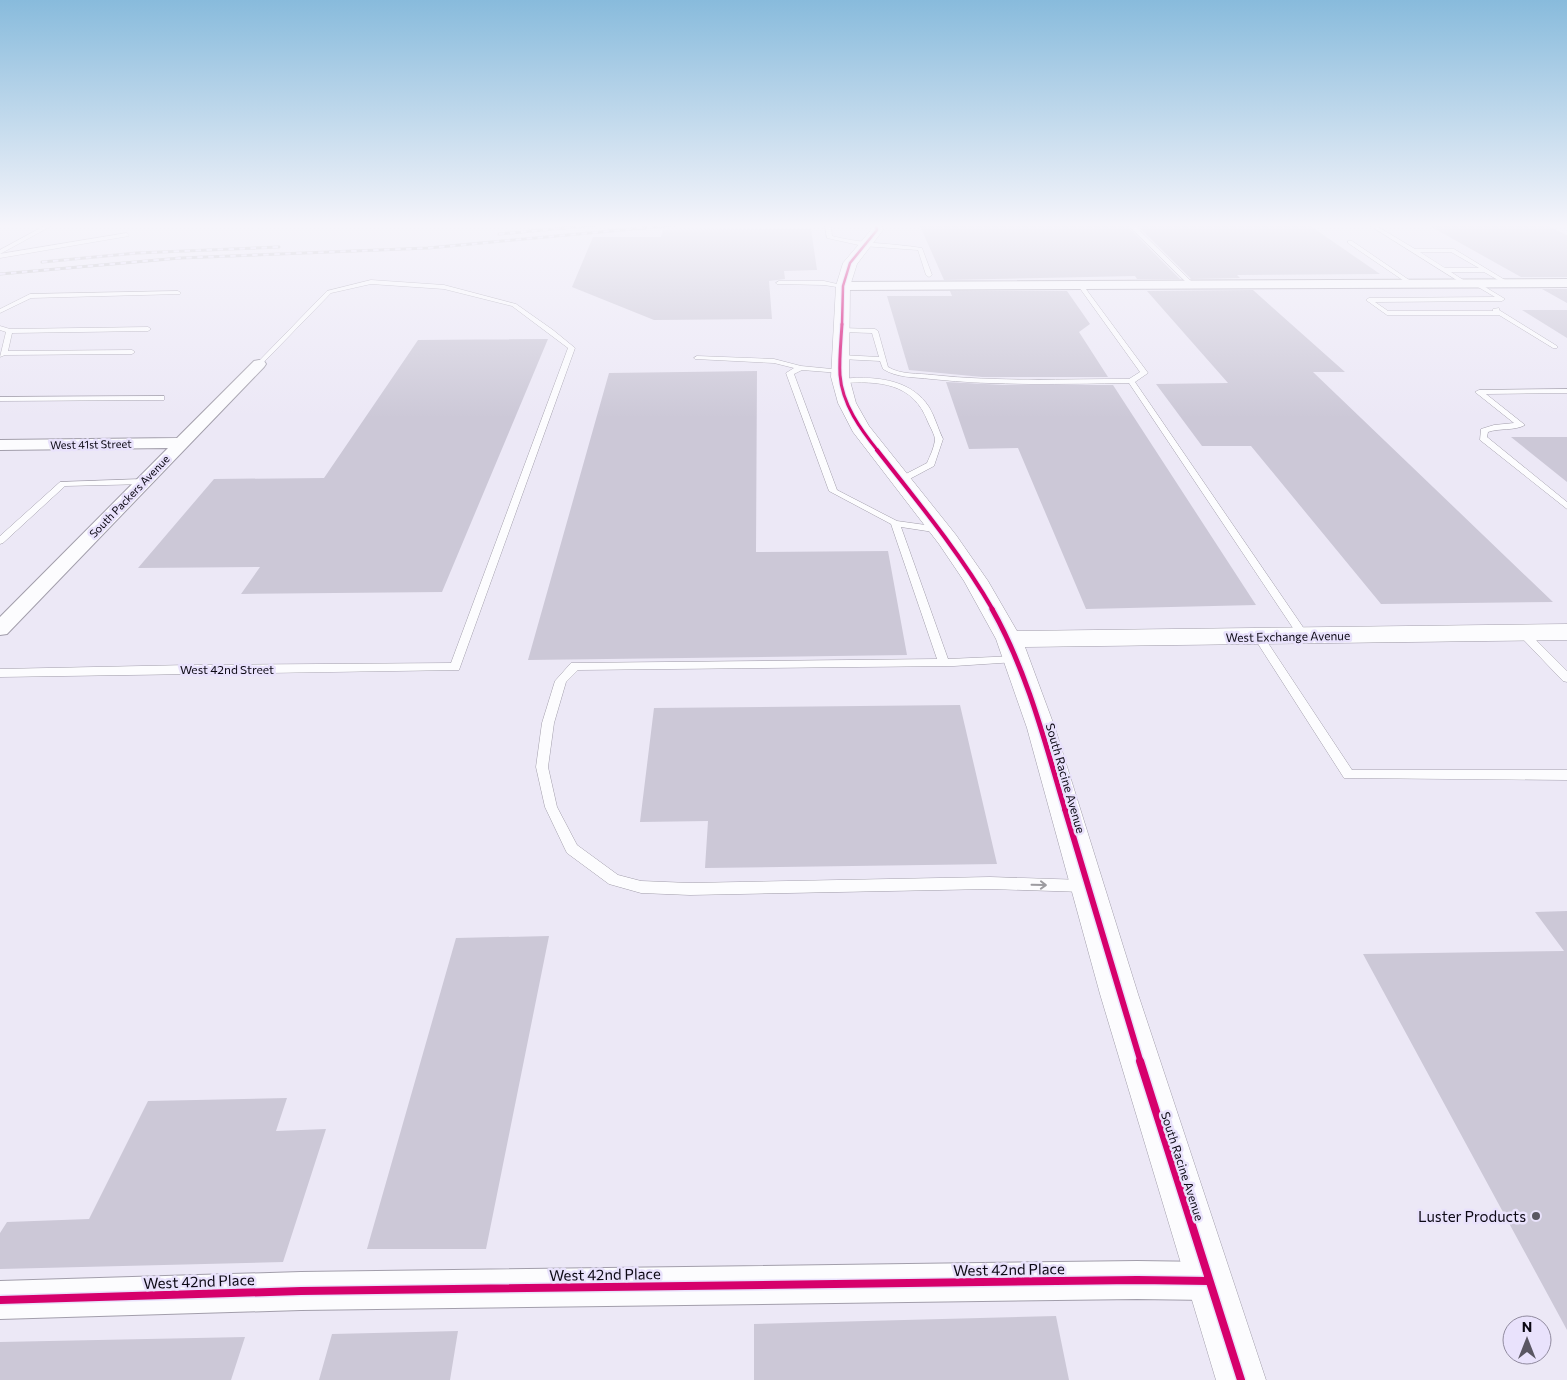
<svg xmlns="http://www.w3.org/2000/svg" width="1567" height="1380" font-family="Commissioner,sans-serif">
<rect width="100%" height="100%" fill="#ece8f6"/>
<path fill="#ccc8d7" d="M 1126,225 L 1180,279 L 1137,279 L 1135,276 L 944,280 L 920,226 Z
M 1137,225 L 1309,225 L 1380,274 L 1237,275 L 1240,278 L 1191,279 Z
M 1428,225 L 1546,225 L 1567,235 L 1567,277 L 1521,277 Z
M 811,229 L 817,270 L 784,271 L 785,279 L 769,281 L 772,319 L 654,320 L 572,287 L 593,237 L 661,237 L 663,230 Z
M 1542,289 L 1567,289 L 1567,303 Z
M 1253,290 L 1345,372 L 1313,372 L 1553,602 L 1381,604 L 1251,446 L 1202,446 L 1156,384 L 1228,383 L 1147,291 Z
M 950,291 L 1067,291 L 1090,324 L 1079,332 L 1108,377 L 982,377 L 909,370 L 887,296 L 952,296 Z
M 1522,310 L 1567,310 L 1567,338 Z
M 548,339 L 442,592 L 241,594 L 260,567 L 138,568 L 214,479 L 324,478 L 418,340 Z
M 757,371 L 756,552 L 888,551 L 907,655 L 528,660 L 609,373 Z
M 946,382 L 1005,385 L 1113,385 L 1256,605 L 1086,609 L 1018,448 L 969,449 Z
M 1511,437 L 1567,437 L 1567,482 Z
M 960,705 L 997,864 L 705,868 L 708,821 L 640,822 L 654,708 Z
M 1567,911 L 1567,1330 L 1363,954 L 1564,951 L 1535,912 Z
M 549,936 L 486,1249 L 367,1249 L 456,938 Z
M 287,1098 L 276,1131 L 326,1129 L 283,1262 L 0,1269 L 0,1233 L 7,1222 L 89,1219 L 148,1101 Z
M 1056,1316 L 1069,1380 L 754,1380 L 754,1324 Z
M 458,1331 L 450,1380 L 319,1380 L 332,1334 Z
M 245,1337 L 231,1380 L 0,1380 L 0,1342 Z"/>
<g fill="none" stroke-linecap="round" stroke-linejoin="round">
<defs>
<path id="lane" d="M 46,225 L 53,225 L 0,254 L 0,250 Z
M 825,225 L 831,225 L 832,236 C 862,244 892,243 922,248 L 932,275 L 929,277 L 926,275 L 918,250 L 863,246 L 827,238 Z
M 1128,225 L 1134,225 L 1194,284 L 1194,286 L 1190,286 Z
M 1369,225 L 1375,225 L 1415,249 L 1454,249 L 1510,283 L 1505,284 L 1484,272 L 1451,272 L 1468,283 L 1463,284 ZM 1420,252 L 1451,252 L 1479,268 L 1445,268 Z
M 127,233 L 129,236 L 0,258 L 0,254 Z
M 1348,241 L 1352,241 L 1415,284 L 1410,285 L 1348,243 Z
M 371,280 L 444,285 L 516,304 L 553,330 L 575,348 L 459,670 L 0,677 L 0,669 L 189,665 L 451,663 L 568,348 L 512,306 L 444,289 L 371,284 L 331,293 L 261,365 L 257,365 L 257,363 L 327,291 Z
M 779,281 L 824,281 L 846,286 L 843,288 L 824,285 L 777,284 L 776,283 Z
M 1473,282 L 1477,282 L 1505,299 L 1502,301 L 1375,302 L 1388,311 L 1493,311 L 1493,309 L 1499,308 L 1499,310 L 1557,346 L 1557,348 L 1553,348 L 1499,315 L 1387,315 L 1366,300 L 1369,298 L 1495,297 L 1473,284 Z
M 1079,285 L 1083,285 L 1148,373 L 1135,382 L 1307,633 L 1308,635 L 1307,637 L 1299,637 L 1129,383 C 1063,384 997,386 931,379 C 914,377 897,378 883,369 L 880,361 L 841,359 L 838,357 L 841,355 L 879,357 L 872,333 L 841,332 L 838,330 L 841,328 L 875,329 L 878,331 L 888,367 C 901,375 918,373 933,375 C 998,382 1064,379 1129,379 L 1140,372 L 1079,287 Z
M 178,291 L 181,293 L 180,294 L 31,298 L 0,313 L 0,309 L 30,294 Z
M 0,326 L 10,329 L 148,327 L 151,329 L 148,331 L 12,333 L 8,351 L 132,350 L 135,352 L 132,354 L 5,355 L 0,357 L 6,332 L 0,330 Z
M 697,356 L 774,359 L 801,366 L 842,370 L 842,372 L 840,373 L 802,370 L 794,374 L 837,490 L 897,521 L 940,527 L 945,530 L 940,533 L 901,527 L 948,659 L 1016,656 L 1021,659 L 1016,662 L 954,666 L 578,670 L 566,682 L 554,723 L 548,767 L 557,807 L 577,845 L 618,875 L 641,881 L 690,883 L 990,877 L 1084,880 L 1089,882 L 1091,886 L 1089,890 L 1084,892 L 990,889 L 690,895 L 641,893 L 609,884 L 567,853 L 565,849 L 545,807 L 536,767 L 542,723 L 555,681 L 571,663 L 937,659 L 891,524 L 829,491 L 786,373 L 794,368 L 774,363 L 695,359 L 694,358 Z
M 853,378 C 881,377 912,381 929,407 C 935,417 938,429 943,439 L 934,466 L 904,482 L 898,482 L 898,478 L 927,463 C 930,456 934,448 935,440 C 935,435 930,427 928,422 C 913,382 879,381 841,383 L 837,381 L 841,379 Z
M 1567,389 L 1567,393 L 1486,394 L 1525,425 C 1515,431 1499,428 1488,432 L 1487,437 L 1567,502 L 1567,509 L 1480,440 L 1481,429 L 1494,425 L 1514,423 L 1475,392 L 1479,390 Z
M 164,396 L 164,400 L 161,400 L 0,401 L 0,397 Z
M 144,479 L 148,482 L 147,484 L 65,486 L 3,543 L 0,544 L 0,536 L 60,482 Z
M 1523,630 L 1527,631 L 1567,671 L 1567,682 L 1563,681 L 1519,635 L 1518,633 L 1519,631 Z
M 1258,633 L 1262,634 L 1352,770 L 1567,770 L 1567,780 L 1344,778 L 1253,636 Z"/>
<path id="street" d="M 1567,279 L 1567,287 L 843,290 L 837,286 L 843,282 Z
M 259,360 L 264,361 L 266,364 L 264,367 L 7,634 L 0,635 L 0,617 L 168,448 L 0,450 L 0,440 L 177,438 L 254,361 Z
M 1137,1261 L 1209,1262 L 1222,1268 L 1228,1281 L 1222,1294 L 1209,1300 L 1137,1299 L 301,1310 L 0,1319 L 0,1281 L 301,1272 Z"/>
<path id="secondary" d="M 870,225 L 882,225 L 883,230 L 857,264 L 850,286 L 849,377 L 856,403 L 869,426 L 956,535 L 988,581 L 1017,631 L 1567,624 L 1567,640 L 1025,647 L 1055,728 L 1138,994 L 1266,1380 L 1216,1380 L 1100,994 L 1027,728 L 996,639 L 964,581 L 939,544 L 853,432 L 838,403 L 831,377 L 836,286 L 843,263 L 871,230 Z"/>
</defs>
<use href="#lane" stroke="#a29eab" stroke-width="1"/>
<use href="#street" stroke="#a29eab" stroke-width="2"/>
<use href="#secondary" stroke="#a29eab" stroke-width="1"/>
<use href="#lane" fill="#fcfcfe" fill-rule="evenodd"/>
<use href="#street" fill="#fcfcfe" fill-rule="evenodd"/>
<use href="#secondary" fill="#fcfcfe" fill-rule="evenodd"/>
<defs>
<path id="rail" d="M 499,234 L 596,225
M 42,262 L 137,253 L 279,247
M 0,274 L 180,258 L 428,248 L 675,225"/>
</defs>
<use href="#rail" stroke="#b6b5b8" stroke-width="3"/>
<use href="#rail" stroke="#e9e2fc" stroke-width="2" stroke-dasharray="5.5" stroke-linecap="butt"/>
<defs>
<path id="cycleway-far5" d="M 842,325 L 843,286 L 850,263 L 877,230 L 876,225"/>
<path id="cycleway-far4" d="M 842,324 C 841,341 839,359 840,375 C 842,404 861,430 878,451"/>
<path id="cycleway-far3" d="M 877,450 C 918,502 960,553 993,610"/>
<path id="cycleway-far2" d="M 992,609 C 1027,671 1045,742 1065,810"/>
<path id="cycleway-far1" d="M 1065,809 L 1141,1063"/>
<path id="cycleway" d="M 1140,1061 L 1241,1380
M 0,1300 L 301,1291 L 1137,1280 L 1209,1281"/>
</defs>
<use href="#cycleway-far5" stroke="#e9e2fc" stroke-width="4.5"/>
<use href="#cycleway-far4" stroke="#e9e2fc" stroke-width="5"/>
<use href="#cycleway-far3" stroke="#e9e2fc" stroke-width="6"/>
<use href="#cycleway-far2" stroke="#e9e2fc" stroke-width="8"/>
<use href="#cycleway-far1" stroke="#e9e2fc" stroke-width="9"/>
<use href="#cycleway" stroke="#e9e2fc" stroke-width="11"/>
<use href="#cycleway-far5" stroke="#d6006c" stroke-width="2.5"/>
<use href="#cycleway-far4" stroke="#d6006c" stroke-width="3"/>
<use href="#cycleway-far3" stroke="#d6006c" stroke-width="4"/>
<use href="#cycleway-far2" stroke="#d6006c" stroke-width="5"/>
<use href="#cycleway-far1" stroke="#d6006c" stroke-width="6"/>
<use href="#cycleway" stroke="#d6006c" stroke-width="8"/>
</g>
<defs><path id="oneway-shaft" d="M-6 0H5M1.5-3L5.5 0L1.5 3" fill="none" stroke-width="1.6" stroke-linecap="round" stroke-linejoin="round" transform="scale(1.25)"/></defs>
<use stroke="#9c9ba0" href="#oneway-shaft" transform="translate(1039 885) rotate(1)"/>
<linearGradient id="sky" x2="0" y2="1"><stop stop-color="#88bbdc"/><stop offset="0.54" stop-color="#f6f5fb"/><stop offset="1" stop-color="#f6f5fb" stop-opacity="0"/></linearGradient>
<rect width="1567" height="418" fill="url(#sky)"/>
<circle fill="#5a5763" stroke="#e9e2fc" stroke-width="2" cx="1536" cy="1216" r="5"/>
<g text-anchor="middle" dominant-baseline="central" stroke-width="5" stroke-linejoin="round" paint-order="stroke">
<g font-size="11" fill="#0c0914" stroke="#e9e2fc">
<text transform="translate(91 444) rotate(-1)">West 41st Street</text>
<text transform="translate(129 496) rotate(-46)">South Packers Avenue</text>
</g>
<g font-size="12" fill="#0c0914" stroke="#e9e2fc">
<text transform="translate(1288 636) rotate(-1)">West Exchange Avenue</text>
<text x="227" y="669">West 42nd Street</text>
<text transform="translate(1066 778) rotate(74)">South Racine Avenue</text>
<text transform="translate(1183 1166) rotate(72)">South Racine Avenue</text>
</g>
<g font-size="15" fill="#0c0914" stroke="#e9e2fc" text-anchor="end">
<text x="1526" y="1216">Luster Products</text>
</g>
<g font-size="15" fill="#0c0914" stroke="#e9e2fc">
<text transform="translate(1009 1269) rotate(-1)">West 42nd Place</text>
<text transform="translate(605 1274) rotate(-1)">West 42nd Place</text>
<text transform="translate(199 1281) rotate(-2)">West 42nd Place</text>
</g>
</g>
<g transform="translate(1527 1340)"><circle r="24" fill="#e9e2fc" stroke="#918b9f"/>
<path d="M0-4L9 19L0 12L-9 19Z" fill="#5a5763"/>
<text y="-8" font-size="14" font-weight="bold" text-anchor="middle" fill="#0c0914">N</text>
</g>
</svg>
